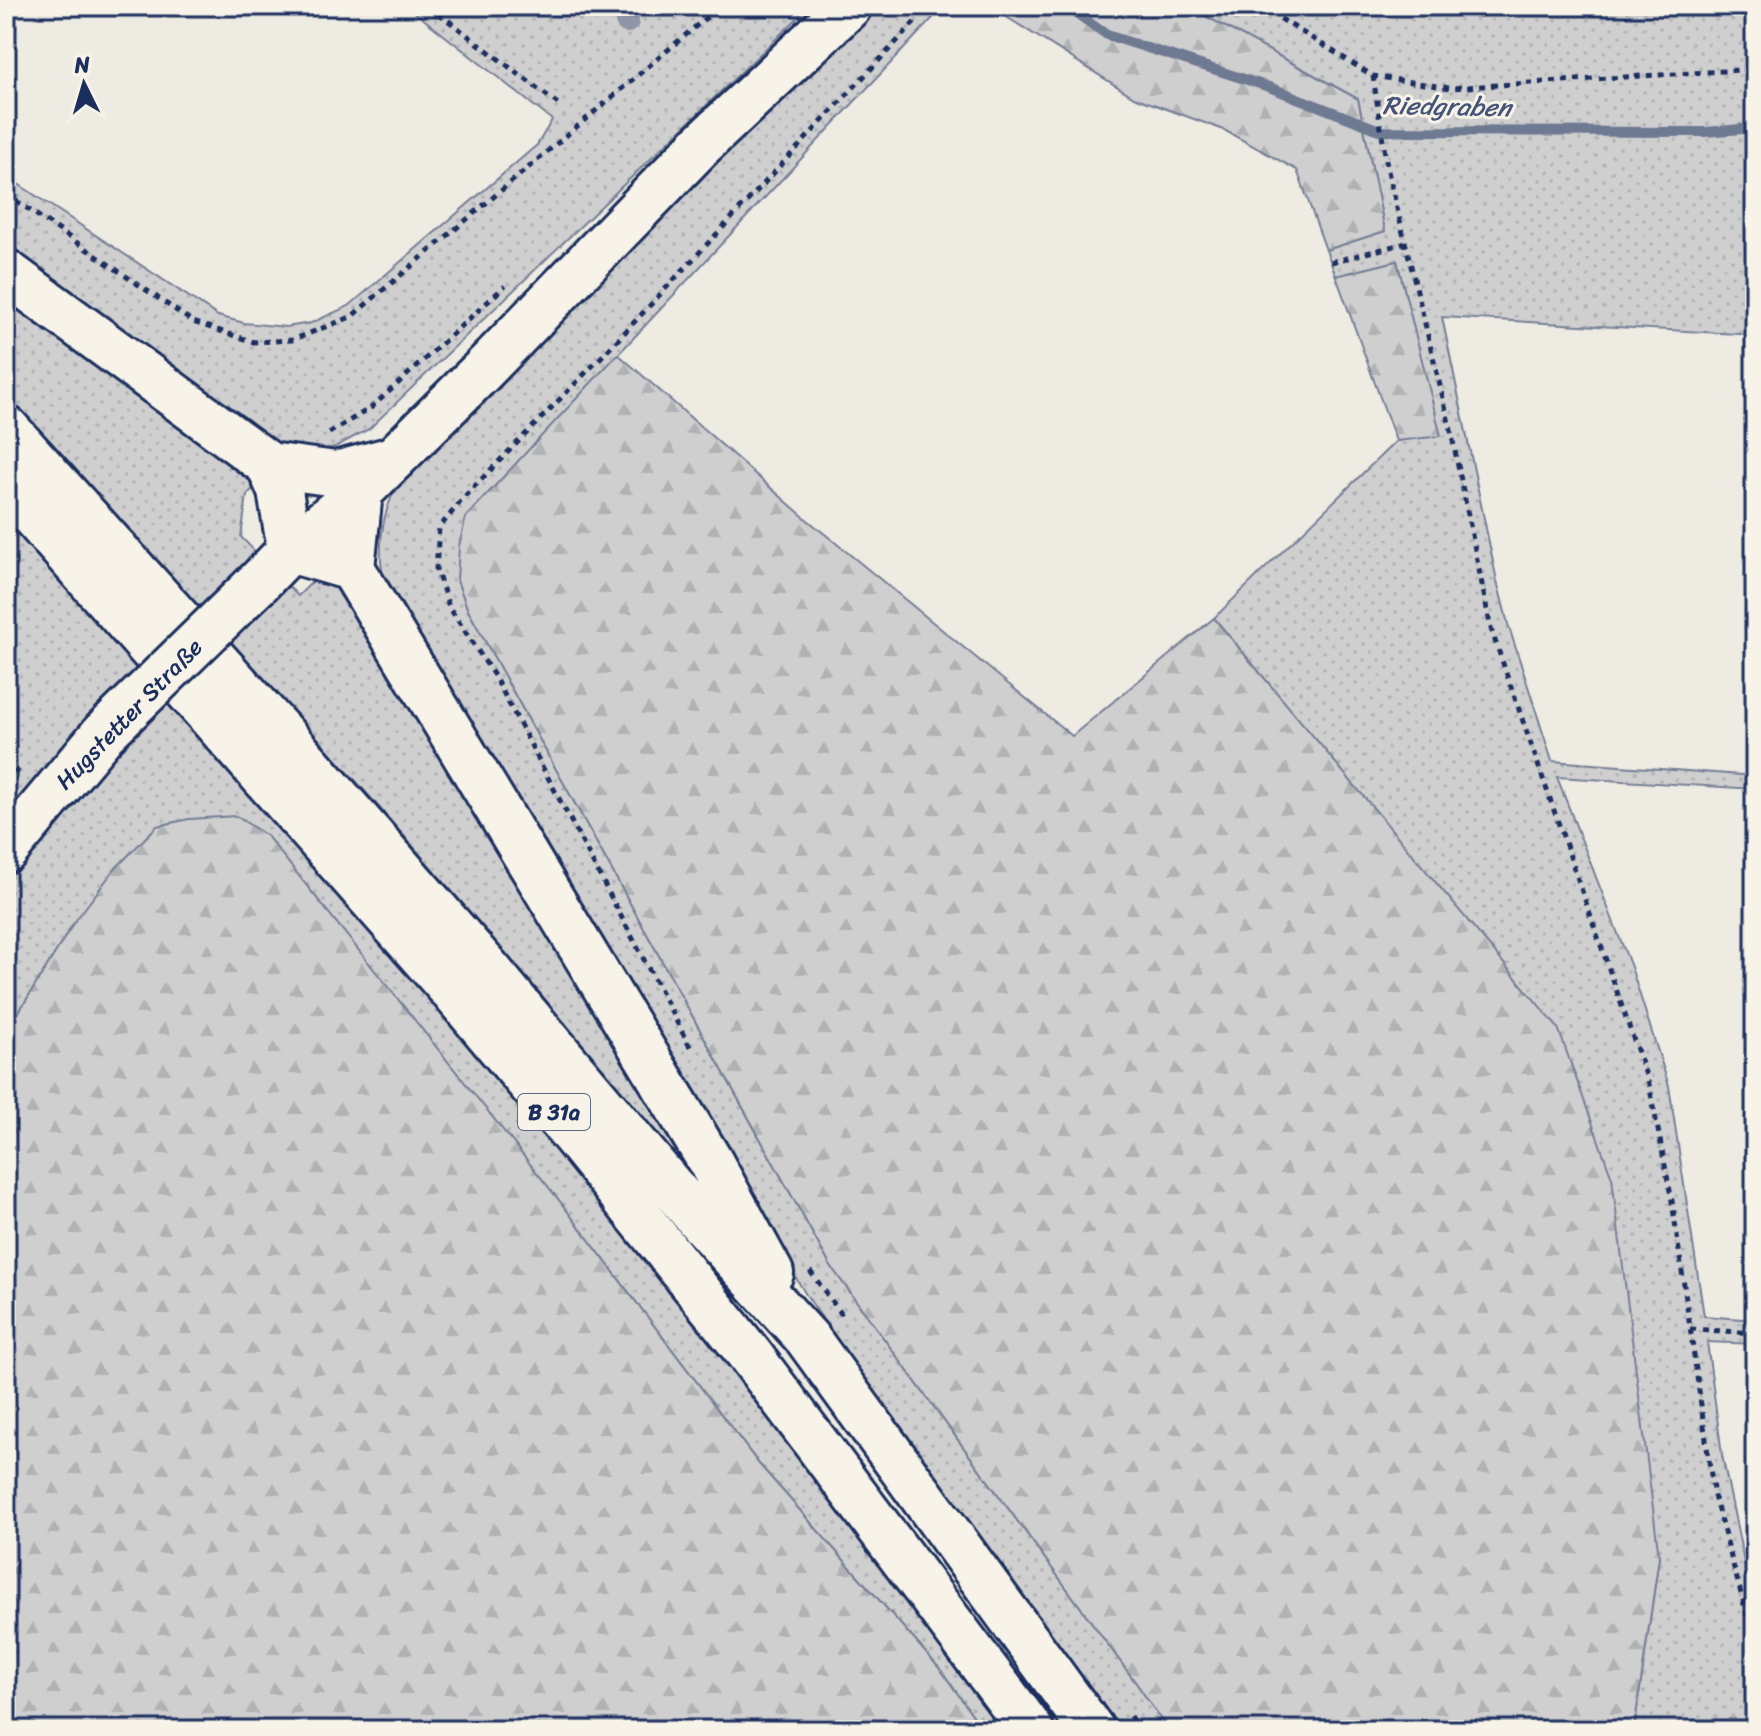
<svg xmlns="http://www.w3.org/2000/svg" width="1761" height="1736" font-family="Sriracha,sans-serif">
<defs>
<pattern id="grass-dots" width="8" height="8" patternUnits="userSpaceOnUse" patternTransform="scale(2)"><rect width="8" height="8" fill="#cfcfcf"/><path d="M2 2h.1M6 6h.1" fill="none" stroke="#b1b2b4" stroke-width="1.8" stroke-linecap="round"/></pattern>
<pattern id="forest-firs" width="22" height="20" patternUnits="userSpaceOnUse" patternTransform="scale(2)"><rect width="22" height="20" fill="#cfcfcf"/><path d="M5 1l3.5 6h-7zM16 11l3.5 6h-7z" fill="#b1b2b4"/></pattern>
</defs>
<rect width="100%" height="100%" fill="#eeebe2"/>
<filter id="ink" filterUnits="userSpaceOnUse"><feTurbulence type="fractalNoise" baseFrequency=".0125" numOctaves="2"/><feDisplacementMap in="SourceGraphic" scale="16" xChannelSelector="R" yChannelSelector="G"/><feConvolveMatrix kernelMatrix="1 2 1 2 8 2 1 2 1" color-interpolation-filters="sRGB"/></filter>
<g filter="url(#ink)">
<path fill="url(#grass-dots)" stroke="#757f96" stroke-width="2" d="M 407,6 L 810,6 L 369,429 L 335,447 L 318,451 L 258,441 L 6,254 L 6,176 L 218,316 L 244,323 L 286,327 L 311,323 L 349,306 L 537,145 L 552,120 Z
M 868,6 L 944,6 L 466,517 L 457,580 L 468,610 L 830,1265 L 1139,1687 L 1168,1730 L 1119,1730 L 904,1438 L 805,1293 L 387,596 C 376,556 379,514 401,479 Z
M 1187,6 L 1755,6 L 1755,335 L 1442,317 L 1497,581 L 1508,624 L 1552,761 L 1755,776 L 1755,789 L 1557,777 L 1631,967 L 1669,1086 L 1704,1316 L 1755,1320 L 1755,1344 L 1707,1342 L 1722,1455 L 1755,1615 L 1755,1730 L 1634,1730 L 1659,1557 L 1558,1029 L 1214,618 L 1396,441 L 1440,436 L 1397,261 L 1336,276 L 1326,250 L 1385,231 L 1358,99 Z
M 6,287 L 259,482 L 247,495 L 241,537 L 298,596 L 313,581 L 321,578 L 338,588 L 706,1196 L 543,997 L 371,798 L 52,443 L 6,396 Z
M 6,519 L 183,715 L 549,1131 L 1016,1730 L 983,1730 L 941,1670 L 759,1464 L 555,1195 L 73,924 L 6,1033 Z"/>
<path fill="url(#forest-firs)" stroke="#757f96" stroke-width="2" d="M 989,6 L 1187,6 L 1358,99 L 1385,231 L 1326,250 L 1297,170 L 1224,130 L 1134,97 Z
M 1397,261 L 1441,436 L 1396,441 L 1336,276 Z
M 618,354 L 804,517 L 1072,736 L 1214,618 L 1558,1028 L 1612,1178 L 1659,1557 L 1634,1730 L 1168,1730 L 1139,1687 L 830,1265 L 468,610 L 457,580 L 459,546 L 466,517 Z
M 236,816 L 267,836 L 555,1195 L 759,1464 L 941,1670 L 983,1730 L 6,1730 L 6,1033 L 73,924 L 114,870 L 157,826 L 189,819 Z"/>
<g fill="none" stroke-linecap="round" stroke-linejoin="round">
<path stroke="#6e7992" stroke-width="10" d="M 1066,6 L 1107,35 L 1269,87 L 1382,131 L 1705,132 L 1755,128"/>
<defs>
<path id="major" d="M 258,583 L 290,550 L 360,492 L 482,371 L 701,145 L 849,6
M 6,850 L 104,733"/>
<path id="highway" d="M 6,272 L 269,465 L 336,474 L 393,459
M 6,428 L 283,735 L 487,968 L 701,1222 L 807,1338 L 1092,1730
M 269,465 L 280,491 L 290,550 L 352,568
M 6,485 L 450,988 L 575,1137 L 750,1355 L 1031,1730
M 360,492 L 352,568 L 710,1161 L 771,1273"/>
</defs>
<use href="#major" stroke="#1b2f5e" stroke-width="50"/>
<use href="#highway" stroke="#1b2f5e" stroke-width="50"/>
<path stroke="#1b2f5e" stroke-width="5" stroke-dasharray="6 6" stroke-linecap="butt" d="M 429,6 L 558,104
M 1260,6 L 1373,76 L 1450,88 L 1755,69
M 1373,76 L 1387,167 L 1451,431 L 1491,629 L 1649,1084 L 1672,1201 L 1714,1496 L 1755,1644
M 6,194 L 193,322 L 254,342 L 292,340 L 351,317 L 720,6
M 1331,262 L 1406,243
M 329,433 L 372,407 L 505,286
M 6,782 L 22,766
M 690,1047 L 495,677 L 449,607 L 436,569 L 439,528 L 466,495 L 610,348 L 914,23 L 921,6
M 810,1271 L 842,1315
M 1690,1329 L 1755,1333
M 1130,1716 L 1139,1730"/>
<use href="#major" stroke="#f7f3e8" stroke-width="44"/>
<use href="#highway" stroke="#f7f3e8" stroke-width="44"/>
<defs>
<path id="major-bridge" d="M 104,733 L 258,583"/>
</defs>
<use href="#major-bridge" stroke="#1b2f5e" stroke-width="50" stroke-linecap="butt"/>
<use href="#major-bridge" stroke="#f7f3e8" stroke-width="44"/>
</g>
<circle fill="#8e95a6" cx="627" cy="21" r="12"/>
</g>
<g text-anchor="middle" dominant-baseline="central" stroke-width="6" stroke-linejoin="round" paint-order="stroke">
<rect fill="#f7f3e8" stroke="#5d6a87" stroke-width="2" x="518" y="1094" width="72" height="36" rx="6"/>
<g font-size="22" font-weight="bold" fill="#1b2f5e">
<text x="554" y="1112">B 31a</text>
</g>
<g font-size="24" fill="#1b2f5e" stroke="#f7f3e8">
<text transform="translate(129 714) rotate(-46)">Hugstetter Straße</text>
</g>
<g font-size="26" font-style="italic" fill="#455478" stroke="#f7f3e8">
<text transform="translate(1447 106) rotate(1)">Riedgraben</text>
</g>
</g>
<rect width="1761" height="1736" fill="none" stroke="#f7f3e8" stroke-width="32"/>
<rect x="16" y="16" width="1729" height="1704" fill="none" stroke="#1b2f5e" stroke-width="3" filter="url(#ink)"/>
<g transform="translate(84 84) rotate(355)" stroke="#f7f3e8" stroke-width="6" paint-order="stroke">
<path d="M0-6L14 30L0 20L-14 30Z" fill="#1b2f5e"/>
<text y="-12" font-size="22" font-weight="bold" text-anchor="middle" fill="#1b2f5e">N</text>
</g>
</svg>
